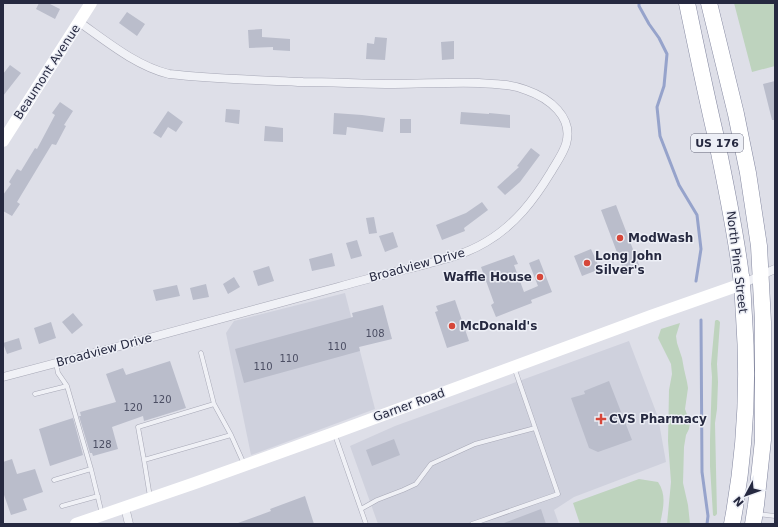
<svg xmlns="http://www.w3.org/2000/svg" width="778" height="527" font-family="'DejaVu Sans',sans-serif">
<rect width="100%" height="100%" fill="#dedfe8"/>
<path fill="#cfd1dd" d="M 345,293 L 375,409 L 251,455 L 226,333 L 234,321 Z
M 629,341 L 658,417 L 666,462 L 574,497 L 554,510 L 559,524 L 378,524 L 350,446 L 395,426 Z"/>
<path fill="#bed3be" d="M 734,3 L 775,3 L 775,66 L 752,72 Z
M 716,320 L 718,320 L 720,322 L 717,364 L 718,382 L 717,409 L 715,423 L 717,514 L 715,516 L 714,516 L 713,515 L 710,466 L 710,439 L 712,377 L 711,364 L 715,321 Z
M 680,323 L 676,336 L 677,343 L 682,358 L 684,369 L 687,382 L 688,388 L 685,409 L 690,423 L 689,429 L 686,435 L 684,447 L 683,483 L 688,505 L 690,524 L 667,524 L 671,482 L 668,441 L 669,390 L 672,374 L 671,364 L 658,338 L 661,329 Z
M 639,479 L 658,482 C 667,495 663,509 660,524 L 580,524 L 573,503 Z"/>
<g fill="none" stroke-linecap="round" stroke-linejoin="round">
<path stroke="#96a3cb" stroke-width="3" d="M 639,3 L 639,6 L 649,24 L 659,38 L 667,54 L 664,86 L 657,107 L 660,136 L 679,185 L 697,215 L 701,249 L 696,281
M 701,320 L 702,472 L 708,516 L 707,524"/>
</g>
<path fill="#babdcb" d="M 39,3 L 48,3 L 60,9 L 55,19 L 36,9 Z
M 127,12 L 145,24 L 137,36 L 119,23 Z
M 262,29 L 262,37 L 290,39 L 290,51 L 273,50 L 273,47 L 249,48 L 248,30 Z
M 375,37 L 387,38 L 385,60 L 366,59 L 367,43 L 374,44 Z
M 454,41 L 454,59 L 442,60 L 441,42 Z
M 10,65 L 21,73 L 3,96 L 3,74 Z
M 775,81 L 775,120 L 772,120 L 763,84 Z
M 60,102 L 73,111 L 64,125 L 66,126 L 56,145 L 52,144 L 17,202 L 20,204 L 12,216 L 3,211 L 3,195 L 11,184 L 9,182 L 17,169 L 21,171 L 35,148 L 37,149 L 55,115 L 52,113 Z
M 226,109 L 240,110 L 239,124 L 225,122 Z
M 168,111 L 183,122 L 176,132 L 168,127 L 161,138 L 153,133 Z
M 461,112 L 489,114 L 489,113 L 510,115 L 510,128 L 460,124 Z
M 334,113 L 362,115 L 385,118 L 383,132 L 347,127 L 346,135 L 333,134 Z
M 400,119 L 411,119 L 411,133 L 400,133 Z
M 265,126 L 283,128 L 283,142 L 264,141 Z
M 531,148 L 540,155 L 520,182 L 505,195 L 497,187 L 519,167 L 517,166 Z
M 482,202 L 488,210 L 464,228 L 465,231 L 442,240 L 436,225 L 466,213 Z
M 616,205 L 639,265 L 624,271 L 601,210 Z
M 374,217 L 377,233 L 369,234 L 366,218 Z
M 393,232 L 398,247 L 385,252 L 379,236 Z
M 357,240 L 362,256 L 351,259 L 346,243 Z
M 591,249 L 600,269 L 582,276 L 574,256 Z
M 332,253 L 335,266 L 312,271 L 309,259 Z
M 514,255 L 518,264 L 514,265 L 524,292 L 538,286 L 529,263 L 539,259 L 552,292 L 531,300 L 532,303 L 496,317 L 491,305 L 494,303 L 481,267 Z
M 269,266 L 274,281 L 258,286 L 253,271 Z
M 234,277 L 240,287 L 228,294 L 223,284 Z
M 206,284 L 209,297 L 193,300 L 190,288 Z
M 177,285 L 180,296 L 156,301 L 153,290 Z
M 455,300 L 469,341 L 447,348 L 435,312 L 438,311 L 436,306 Z
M 383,305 L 392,339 L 359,347 L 360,351 L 244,383 L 235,349 L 353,317 L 352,313 Z
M 73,313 L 83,325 L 72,334 L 62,322 Z
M 51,322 L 56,338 L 39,344 L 34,328 Z
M 19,338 L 22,349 L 7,354 L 3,343 Z
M 170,361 L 186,408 L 144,421 L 143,416 L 112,427 L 118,449 L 93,456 L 92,453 L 90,453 L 79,416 L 81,416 L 80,412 L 116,402 L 106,374 L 123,368 L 126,375 Z
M 609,381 L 632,440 L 598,452 L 589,448 L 571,398 L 585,394 L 584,391 Z
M 73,418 L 83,455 L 50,466 L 39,429 Z
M 394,439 L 400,455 L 372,466 L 366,450 Z
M 12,459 L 17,474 L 35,469 L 43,492 L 23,499 L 27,510 L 11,515 L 3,492 L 3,462 Z
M 305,496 L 314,524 L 238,524 L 238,523 L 271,511 L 270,509 Z
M 541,509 L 546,524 L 504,524 L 504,523 Z"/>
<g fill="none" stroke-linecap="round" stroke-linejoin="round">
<defs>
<path id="lane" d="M 201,353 L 214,404
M 35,394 L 67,386 L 58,373 L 56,363
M 335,435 L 366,524
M 144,460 L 138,427 L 214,404 L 231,435
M 91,469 L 102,514
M 54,480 L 91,469 L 67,386
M 150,497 L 144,460 L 231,435 L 244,464
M 62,506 L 98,496
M 361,509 L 377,500 L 403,490 L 416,484 L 431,464 L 475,444 L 535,428
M 758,514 L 775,516
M 472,524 L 558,494 L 514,367"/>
<path id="street" d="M 742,284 L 775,269
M 3,377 C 115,348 227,317 338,287 C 363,280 387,274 411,268 C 437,261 463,256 486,242 C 515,225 534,200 551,172 C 556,163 563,154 566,144 C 574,117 549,98 526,90 C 511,84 495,84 479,83 C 451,82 422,84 394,84 C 363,84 333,82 303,82 C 258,80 214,79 169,74 C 136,66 106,41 79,22
M 125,507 L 129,524"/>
<path id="highway" d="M 687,3 C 696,46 705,90 715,133 C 725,181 735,228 741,276 C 743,289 743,303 744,316 C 749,385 745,455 732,524
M 709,3 L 736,114 L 748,173 L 759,246 L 763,322 L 763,440 L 756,505 L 753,524"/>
</defs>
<use href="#lane" stroke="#a7a8b6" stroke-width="5"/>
<use href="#street" stroke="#a7a8b6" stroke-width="9"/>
<use href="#highway" stroke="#8488a0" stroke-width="17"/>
<use href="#lane" stroke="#f0f1f6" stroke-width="4"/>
<use href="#street" stroke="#f0f1f6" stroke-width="8"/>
<path stroke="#fff" stroke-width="12" d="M 3,141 L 91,3
M 76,524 L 195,483 L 334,433 L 651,316 L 742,284"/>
<use href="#highway" stroke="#fff" stroke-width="16"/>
</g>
<g fill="#d6473a" stroke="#edeff6" stroke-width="1.5">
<circle cx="620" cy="238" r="4"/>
<circle cx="587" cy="263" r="4"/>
<circle cx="540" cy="277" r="4"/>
<circle cx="452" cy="326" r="4"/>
<path d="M599 413h4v4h4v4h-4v4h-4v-4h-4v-4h4z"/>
</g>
<g text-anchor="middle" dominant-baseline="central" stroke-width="3" stroke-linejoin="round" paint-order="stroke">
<g font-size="10" fill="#4b4e63">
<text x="375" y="333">108</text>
<text x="337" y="346">110</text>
<text x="289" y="358">110</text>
<text x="263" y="366">110</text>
<text x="162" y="399">120</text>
<text x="133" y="407">120</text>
<text x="102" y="444">128</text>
</g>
<rect fill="#edeff6" stroke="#626477" stroke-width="1" x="691" y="134" width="52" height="18" rx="3"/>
<g font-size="11" font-weight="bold" fill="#262940">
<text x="717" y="143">US 176</text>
</g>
<g font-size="12" fill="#262940" stroke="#edeff6">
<text transform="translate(47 72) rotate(-57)">Beaumont Avenue</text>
<text transform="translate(737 262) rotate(83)">North Pine Street</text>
<text transform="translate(417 265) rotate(-15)">Broadview Drive</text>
<text transform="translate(104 350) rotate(-15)">Broadview Drive</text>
<text transform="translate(409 405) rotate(-20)">Garner Road</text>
</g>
<g font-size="12" font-weight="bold" fill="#262940" stroke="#edeff6" text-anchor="start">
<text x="628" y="238">ModWash</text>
<text x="595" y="256">Long John<tspan x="595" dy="14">Silver's</tspan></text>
<text x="532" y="277" text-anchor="end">Waffle House</text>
<text x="460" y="326">McDonald's</text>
<text x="609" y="419">CVS Pharmacy</text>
</g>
</g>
<rect width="778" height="527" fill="none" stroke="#262940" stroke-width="8"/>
<g transform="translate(746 495) rotate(229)" stroke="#edeff6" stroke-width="3" paint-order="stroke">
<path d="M0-3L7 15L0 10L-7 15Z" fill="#262940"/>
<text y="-6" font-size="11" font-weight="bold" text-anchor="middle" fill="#262940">N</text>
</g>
</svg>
